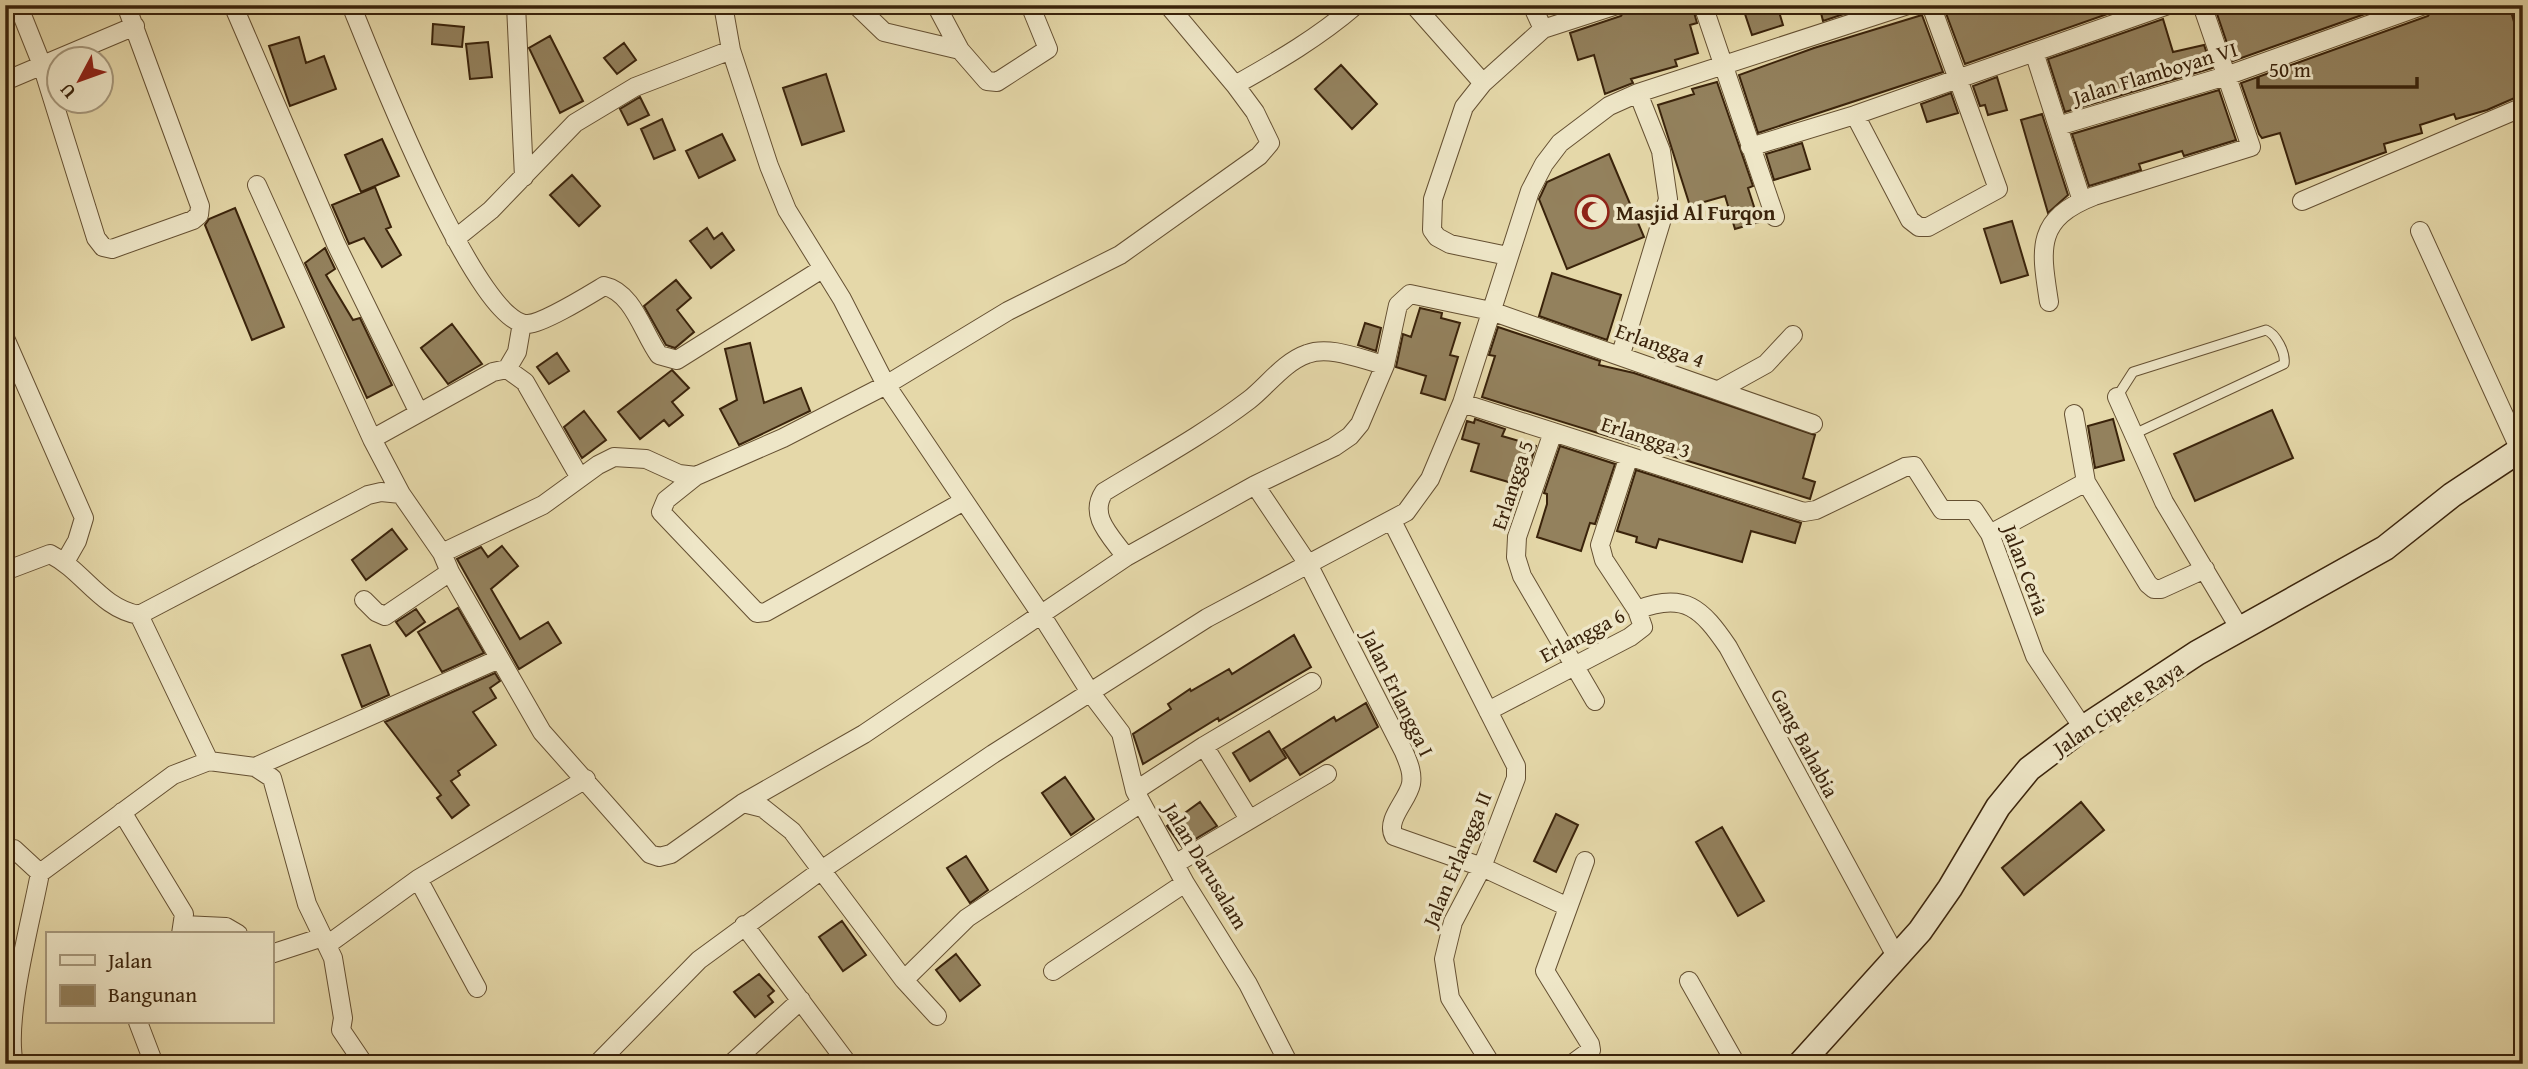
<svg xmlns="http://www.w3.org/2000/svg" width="2528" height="1069" font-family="'Gentium Book Plus',serif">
<rect width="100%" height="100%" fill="#e5d8a9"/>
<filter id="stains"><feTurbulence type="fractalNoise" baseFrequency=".00286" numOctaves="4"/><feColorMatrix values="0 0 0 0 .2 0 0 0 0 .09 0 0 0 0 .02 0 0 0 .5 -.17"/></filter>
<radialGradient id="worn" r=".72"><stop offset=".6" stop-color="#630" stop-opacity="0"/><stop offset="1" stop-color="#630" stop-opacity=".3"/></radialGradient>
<path fill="#93815d" stroke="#3a230b" stroke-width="2" d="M 1628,5 L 1692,5 L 1697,23 L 1690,25 L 1698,53 L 1675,60 L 1677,66 L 1631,79 L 1633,83 L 1605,94 L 1594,55 L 1578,60 L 1570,33 L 1621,16 Z
M 1742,5 L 1777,5 L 1783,25 L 1752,35 Z
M 1819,5 L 1854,5 L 1856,10 L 1823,21 Z
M 1954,5 L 2133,5 L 1965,64 L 1944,8 Z
M 2214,5 L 2390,5 L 2233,61 Z
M 2435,5 L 2509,5 L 2515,25 L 2523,23 L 2523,91 L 2515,93 L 2517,97 L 2487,110 L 2456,119 L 2454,114 L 2420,125 L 2422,133 L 2384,144 L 2386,152 L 2296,184 L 2280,133 L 2262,138 L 2259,134 L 2241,83 L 2428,16 Z
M 1922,15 L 1943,72 L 1758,133 L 1739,75 L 1814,48 Z
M 2163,19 L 2173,52 L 2204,45 L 2212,68 L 2065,112 L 2048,59 Z
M 433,24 L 464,27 L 462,47 L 432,44 Z
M 550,36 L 583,101 L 560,113 L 529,48 Z
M 299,37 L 306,63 L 324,56 L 336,89 L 290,106 L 269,46 Z
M 488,42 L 492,77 L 470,79 L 466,44 Z
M 624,43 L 636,60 L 617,74 L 604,58 Z
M 1341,65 L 1377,104 L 1352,129 L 1315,89 Z
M 826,74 L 844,131 L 802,145 L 783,88 Z
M 1997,77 L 2007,110 L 1988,115 L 1985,105 L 1980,106 L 1973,86 Z
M 1717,82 L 1753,186 L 1748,188 L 1759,222 L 1735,229 L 1725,196 L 1690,206 L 1658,105 L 1694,94 L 1692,89 Z
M 2219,90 L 2236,140 L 2184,156 L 2182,151 L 2139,164 L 2141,170 L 2089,186 L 2072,134 Z
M 1951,93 L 1958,113 L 1927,122 L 1921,104 Z
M 640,97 L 649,115 L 628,125 L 620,109 Z
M 2042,114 L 2068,195 L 2048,213 L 2021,120 Z
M 662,119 L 675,150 L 654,159 L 641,129 Z
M 722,134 L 735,160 L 699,178 L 686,151 Z
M 382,139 L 399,176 L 361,192 L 345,155 Z
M 1802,143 L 1810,169 L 1774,180 L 1766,154 Z
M 1609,154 L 1644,237 L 1567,269 L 1539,199 L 1541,195 L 1547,182 Z
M 572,175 L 600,206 L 579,226 L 550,195 Z
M 375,187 L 391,227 L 386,229 L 401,255 L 382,267 L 364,238 L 349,244 L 332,205 Z
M 235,208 L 284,327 L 252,340 L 205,225 L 209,219 Z
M 2012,221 L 2028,275 L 2001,283 L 1984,229 Z
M 707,228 L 714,239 L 722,233 L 734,250 L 711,268 L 690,241 Z
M 325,248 L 335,269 L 326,275 L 353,320 L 360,318 L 392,385 L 367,398 L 305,263 Z
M 1552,273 L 1621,295 L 1607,340 L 1539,316 Z
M 676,280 L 691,298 L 677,310 L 694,332 L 675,348 L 666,345 L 644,306 Z
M 1420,308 L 1442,313 L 1441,318 L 1460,323 L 1450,355 L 1458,357 L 1445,400 L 1421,393 L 1426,376 L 1396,367 L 1403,334 L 1411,337 Z
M 1365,323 L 1381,328 L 1376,351 L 1358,345 Z
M 452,324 L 482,364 L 448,384 L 421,348 Z
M 1498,327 L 1600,361 L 1599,365 L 1634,373 L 1815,435 L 1803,478 L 1815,482 L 1810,499 L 1482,397 L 1495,356 L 1489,355 Z
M 750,343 L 764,403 L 801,388 L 810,411 L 739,445 L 720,409 L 737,400 L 725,349 Z
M 557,353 L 569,371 L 549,384 L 537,367 Z
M 672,370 L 689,388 L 672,402 L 683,415 L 669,426 L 664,420 L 640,439 L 618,412 Z
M 2272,410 L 2293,458 L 2195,501 L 2174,454 Z
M 584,411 L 606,440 L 582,458 L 564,427 Z
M 1475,419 L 1505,429 L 1502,436 L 1536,446 L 1522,486 L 1471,471 L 1479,444 L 1462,439 L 1467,421 L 1474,423 Z
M 2113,419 L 2124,460 L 2095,468 L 2088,426 Z
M 1560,446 L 1615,464 L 1595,524 L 1590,523 L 1581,551 L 1537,537 L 1547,504 L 1547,494 L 1544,493 Z
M 1636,470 L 1801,523 L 1795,543 L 1751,531 L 1742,562 L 1659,539 L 1656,548 L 1636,542 L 1637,537 L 1617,531 Z
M 392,529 L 407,549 L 366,580 L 352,560 Z
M 502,546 L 518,566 L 491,589 L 520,639 L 548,622 L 561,643 L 519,669 L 457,559 L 481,547 L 488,557 Z
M 458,608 L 484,653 L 442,672 L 418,632 Z
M 416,609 L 425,622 L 406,636 L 396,622 Z
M 1294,635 L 1311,667 L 1219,721 L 1218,718 L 1143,764 L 1133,734 L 1171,709 L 1168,704 L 1190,689 L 1191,691 L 1229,669 L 1232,674 Z
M 370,645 L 389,695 L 362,707 L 342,655 Z
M 495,673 L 500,681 L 490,688 L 496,698 L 473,712 L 496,745 L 458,771 L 460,775 L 451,781 L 469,805 L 452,818 L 437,798 L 441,795 L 385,722 Z
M 1366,703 L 1378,727 L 1300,775 L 1283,749 L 1334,717 L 1336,721 Z
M 1269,731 L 1286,758 L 1250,781 L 1233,753 Z
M 1065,777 L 1094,819 L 1071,835 L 1042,793 Z
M 1200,802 L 1217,826 L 1182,847 L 1167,826 Z
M 2081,802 L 2104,830 L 2024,895 L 2002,868 Z
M 1556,814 L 1578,825 L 1556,872 L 1534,861 Z
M 1722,827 L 1764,901 L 1738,916 L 1696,842 Z
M 966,856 L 988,890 L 970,903 L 947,868 Z
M 842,921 L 866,955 L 843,971 L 819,937 Z
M 956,954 L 980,985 L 960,1001 L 936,970 Z
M 759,974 L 774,991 L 768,996 L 773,1002 L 755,1017 L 734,992 Z"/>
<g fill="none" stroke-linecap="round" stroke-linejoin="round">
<defs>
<path id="lane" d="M 2117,397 L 2133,372 L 2266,330 C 2276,334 2286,353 2284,364 L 2132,435"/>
<path id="street" d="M 18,5 L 42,65 L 96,238 L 103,247 L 112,249 L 193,220 L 199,215 L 200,206 L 126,5
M 233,5 L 336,244 L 419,413
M 351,5 C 371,54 478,329 528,324 C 544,323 589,295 604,286 C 633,292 643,333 659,355 L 677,360 L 822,269
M 516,5 L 524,177
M 723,5 L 731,50 L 769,166 L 787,210 L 842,299 L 886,385 L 1042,616 L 1090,692 L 1121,733 L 1135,791 L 1185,883 L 1248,984 L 1289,1064
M 856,5 L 884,32 L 960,50
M 936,5 L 960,50 L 987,81 L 997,82 L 1048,49 L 1030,5
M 1414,5 L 1483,83
M 1532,5 L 1543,29
M 1703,5 L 1775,217
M 2034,52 L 2082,201
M 5,81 L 135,26
M 1235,85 C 1278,61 1319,37 1356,5
M 1855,115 L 1910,220 L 1919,227 L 1928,227 L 1998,189 L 1931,5
M 2058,126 L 2226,76 L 2424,5
M 1750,147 L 1855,115 L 2168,5
M 257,185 L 372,439 L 401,494
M 2302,201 L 2523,107
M 2420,231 L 2520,450
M 455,239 L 491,210 L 575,123 L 635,87 L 731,50
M 1508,256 L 1450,244 L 1437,237 L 1432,230 L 1433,199 L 1464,107 L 1483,83 L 1543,29 L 1617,5
M 2049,302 C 2041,250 2034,219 2094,196 L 2251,147 L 2202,5
M 5,338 L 84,518 L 77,541 L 65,562
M 1621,354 L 1668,199 L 1661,151 L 1638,93
M 507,369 L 517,352 L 522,323
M 1719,390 L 1766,364 L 1793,335
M 2117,397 L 2164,502 L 2240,629
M 1462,403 L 1804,512 L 1816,510 L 1905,467 L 1914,466 L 1942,510 L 1974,510 L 1990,534 L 2035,656 L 2083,728
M 2074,414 L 2086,482 L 2148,584 L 2154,589 L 2161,589 L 2205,569
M 1553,432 L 1517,537 L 1516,557 L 1522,576 L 1595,701
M 372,439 L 493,372 L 507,369 L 525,382 L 580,478
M 696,476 L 666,500 L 661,512 L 757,613 L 766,612 L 964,501
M 1255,485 L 1308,564 L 1404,752 C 1408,762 1413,772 1411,784 C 1408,800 1385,820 1394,836 L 1482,867 L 1568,907
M 1392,521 L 1516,766 L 1516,778 L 1482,867 L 1453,922 L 1444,959 L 1450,998 L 1491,1064
M 1990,534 L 2086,482
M 442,553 L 543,505 L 598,465 L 614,457 L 646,459 L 679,474 L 696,476 L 783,438 L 886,385 L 1008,311 L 1120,255 L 1259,156 L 1270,143 L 1255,112 L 1235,85 L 1168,5
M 1126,557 C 1111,536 1088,516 1104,492 C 1153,462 1203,435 1249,400 C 1267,386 1284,362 1307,354 C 1330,345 1363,360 1385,365
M 5,571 L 50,554 C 84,571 100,608 139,615 L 368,495 L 381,492 L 401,494 L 442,553 L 450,572 L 542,732 L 650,854 L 659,857 L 671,854 L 743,803 L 864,734 L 1126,557 L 1255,485 L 1334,447 L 1350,436 L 1360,424 L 1385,365 L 1398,305 L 1410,294 L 1491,311 L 1813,424
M 364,600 L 376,612 L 385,616 L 450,572
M 1637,610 C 1685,591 1702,609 1728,647 L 1897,958
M 139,615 L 209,761 L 255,767 L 272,778 L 307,904 L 333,958 L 343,1018 L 341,1030 L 364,1064
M 1488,711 L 1630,637 L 1643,627 L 1637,610 L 1604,560 L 1600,545 L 1629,456
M 1204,746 L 1249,819
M 255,767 L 499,659
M 1135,791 L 1204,746 L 1312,682
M 743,803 L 763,808 L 792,831 L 904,980
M 122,812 L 184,914 L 181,934
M 5,849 L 14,849 L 40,873
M 1175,864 L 1327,774
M 418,879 L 477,988
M 183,925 L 226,927 L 238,934
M 744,925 L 848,1064
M 327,945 L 418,879 L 586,779
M 271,954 L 323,937
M 1053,971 L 1185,883
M 1689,981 L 1736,1064
M 937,1016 L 904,980 L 967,918 L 1141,803
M 138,1022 L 154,1064
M 14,1064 C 4,1018 31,922 40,873 L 173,775 L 209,761
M 597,1064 L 699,960 L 823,869 L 993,754 L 1207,618 L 1406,512 L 1430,479 L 1462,403 L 1530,191 L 1544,164 L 1560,143 L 1609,106 L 1638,93 L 1908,5
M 731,1064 L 801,1000
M 1572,1064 L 1591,1050 L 1590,1044 L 1545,971 L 1585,861"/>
<path id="secondary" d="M 1800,1064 L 1920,931 L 1950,888 L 1998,807 L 2029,769 L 2083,728 L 2197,653 L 2385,548 L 2452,495 L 2523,448"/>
</defs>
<use href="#lane" stroke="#655032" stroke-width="11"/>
<use href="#street" stroke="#655032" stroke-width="20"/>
<use href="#secondary" stroke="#3a230b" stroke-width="27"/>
<use href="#lane" stroke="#eee6c7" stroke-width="9"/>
<use href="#street" stroke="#eee6c7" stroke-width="18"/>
<use href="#secondary" stroke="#eee6c7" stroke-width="24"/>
</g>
<defs>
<symbol id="mosque-ring" viewBox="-11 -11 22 22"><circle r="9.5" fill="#eee6c7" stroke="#8f2418" stroke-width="1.5"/><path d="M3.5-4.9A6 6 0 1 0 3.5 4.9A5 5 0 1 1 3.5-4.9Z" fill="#8f2418"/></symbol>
</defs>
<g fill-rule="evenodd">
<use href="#mosque-ring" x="1573" y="193" width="38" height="38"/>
</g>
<g text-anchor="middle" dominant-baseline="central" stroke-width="7" stroke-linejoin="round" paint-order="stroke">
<g font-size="21" fill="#3a230b" stroke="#eee6c7">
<text transform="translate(2155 73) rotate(-17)">Jalan Flamboyan VI</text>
<text transform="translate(1660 345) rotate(20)">Erlangga 4</text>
<text transform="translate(1646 437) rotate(18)">Erlangga 3</text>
<text transform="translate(1512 485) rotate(-72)">Erlangga 5</text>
<text transform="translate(2026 570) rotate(69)">Jalan Ceria</text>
<text transform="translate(1582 635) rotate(-28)">Erlangga 6</text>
<text transform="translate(1398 693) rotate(64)">Jalan Erlangga I</text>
<text transform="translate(2118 708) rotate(-34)">Jalan Cipete Raya</text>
<text transform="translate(1805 743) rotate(62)">Gang Bahabia</text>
<text transform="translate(1457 859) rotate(-67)">Jalan Erlangga II</text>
<text transform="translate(1206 866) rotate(59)">Jalan Darusalam</text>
</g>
<g font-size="21" font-weight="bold" fill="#3a230b" stroke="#eee6c7" text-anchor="start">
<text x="1616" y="212">Masjid Al Furqon</text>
</g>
</g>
<rect width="2528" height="1069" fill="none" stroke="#e5d8a9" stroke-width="28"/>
<rect x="7" y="7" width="2514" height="1055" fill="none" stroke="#3a230b" stroke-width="3.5"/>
<rect x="14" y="14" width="2500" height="1041" fill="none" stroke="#3a230b" stroke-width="2"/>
<rect x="46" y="932" width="228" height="91" fill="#eee6c7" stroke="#a6987c" stroke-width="2"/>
<rect x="60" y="955" width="35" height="10" fill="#eee6c7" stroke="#a6987c" stroke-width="2"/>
<text x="108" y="968" font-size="21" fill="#3a230b">Jalan</text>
<rect x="60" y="985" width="35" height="21" fill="#93815d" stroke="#a6987c" stroke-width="2"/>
<text x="108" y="1002" font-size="21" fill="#3a230b">Bangunan</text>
<g transform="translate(80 80) rotate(229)"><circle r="33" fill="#eee6c7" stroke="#a6987c" stroke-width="2"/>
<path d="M0-5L12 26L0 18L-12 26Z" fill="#8f2418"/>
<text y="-10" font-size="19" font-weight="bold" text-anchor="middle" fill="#3a230b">U</text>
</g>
<path d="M2258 77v10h159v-10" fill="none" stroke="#3a230b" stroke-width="3.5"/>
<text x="2269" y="77" font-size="21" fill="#3a230b" stroke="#eee6c7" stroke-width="5" paint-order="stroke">50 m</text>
<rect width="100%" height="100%" filter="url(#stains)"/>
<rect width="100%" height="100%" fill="url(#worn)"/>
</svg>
